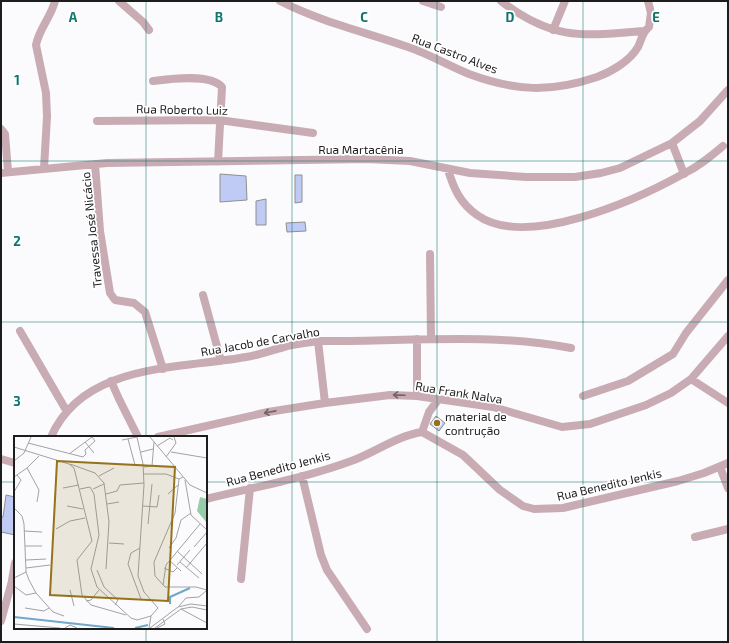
<svg xmlns="http://www.w3.org/2000/svg" width="729" height="643" font-family="'Exo 2',sans-serif">
<rect width="100%" height="100%" fill="#fbfbfd"/>
<path fill="#bfcbf5" stroke="#8e8f91" d="M 220,174 L 246,176 L 247,200 L 220,202 Z
M 295,175 L 302,175 L 302,202 L 295,203 Z
M 266,199 L 266,225 L 256,225 L 256,201 Z
M 305,222 L 306,231 L 287,232 L 286,223 Z
M 436,416 L 445,423 L 439,431 L 430,424 Z
M 6,495 L 15,497 L 15,535 L 1,532 L 1,517 L 3,517 Z"/>
<g fill="none" stroke-linecap="round" stroke-linejoin="round">
<path stroke="#c9acb3" stroke-width="8" d="M 119,1 L 143,22 L 149,30
M 280,1 C 321,22 365,32 408,47 C 429,54 449,66 469,74 C 515,91 550,93 597,77 C 611,72 630,61 638,47 C 642,39 642,32 649,27 L 651,13 L 648,1
M 423,1 L 441,7
M 501,1 C 553,41 583,36 644,31
M 553,30 L 565,1
M 153,81 C 169,79 210,73 222,87 L 218,162
M 97,121 L 219,120 L 313,133
M 1,129 L 5,134 L 8,171
M 672,143 L 684,174
M 95,164 L 100,231 L 110,293 L 115,300 L 134,303 L 145,312 L 163,369
M 44,168 L 47,117 L 46,93 L 36,45 C 39,29 51,17 55,1
M 448,170 C 454,189 460,203 477,215 C 526,250 636,200 683,174 C 698,167 710,157 723,146
M 1,173 L 107,163 L 366,159 L 410,161 L 470,173 L 526,177 L 575,177 L 601,173 L 620,168 L 672,143 L 700,121 L 728,90
M 430,254 L 431,338
M 203,295 L 221,361
M 20,331 L 66,410
M 318,341 L 325,403
M 691,379 L 728,403
M 111,381 L 119,399 L 138,437
M 417,396 L 417,339
M 583,396 L 628,381 L 673,354 L 686,333 L 728,280
M 422,432 L 429,412 L 438,400
M 51,437 C 83,363 179,369 246,357 C 259,355 272,350 284,347 C 295,344 307,343 318,341 C 403,342 487,332 571,348
M 158,437 L 268,412 L 325,403 L 390,395 L 417,396 L 493,407 L 562,427 L 590,424 L 646,405 L 671,393 L 691,379 L 728,336
M 1,459 L 15,463
M 720,467 L 728,488
M 302,476 L 321,555 L 327,570 L 367,629
M 206,499 C 255,487 306,478 354,460 C 377,451 397,436 422,432 L 463,455 L 500,490 L 523,506 L 534,509 L 563,508 L 678,481 L 704,473 L 728,463
M 695,537 L 728,529
M 241,579 L 250,488
M 12,580 L 15,563
M 1,621 L 12,581 L 15,575"/>
</g>
<defs><path id="oneway-shaft" d="M-6 0H5M1.5-3L5.5 0L1.5 3" fill="none" stroke-width="1.6" stroke-linecap="round" stroke-linejoin="round"/></defs>
<g stroke="#736468">
<use href="#oneway-shaft" transform="translate(399 395) rotate(-178)"/>
<use href="#oneway-shaft" transform="translate(270 412) rotate(169)"/>
</g>
<path fill="none" stroke="#0f766e" stroke-width="1" stroke-opacity="0.55" d="M 146,1 L 146,437M 292,1 L 292,642M 437,1 L 437,642M 583,1 L 583,642M 1,161 L 728,161M 1,322 L 728,322M 1,482 L 15,482M 206,482 L 728,482M 146,628 L 146,642"/>
<circle fill="#95731b" stroke="#fff" stroke-width="1.5" cx="437" cy="423" r="4"/>
<g text-anchor="middle" dominant-baseline="central" stroke-width="3.5" stroke-linejoin="round" paint-order="stroke">
<g font-size="12" fill="#1d1d1e" stroke="#fff">
<text transform="translate(455 53) rotate(21)">Rua Castro Alves</text>
<text transform="translate(182 109) rotate(1)">Rua Roberto Luiz</text>
<text x="361" y="149">Rua Martacênia</text>
<text transform="translate(91 230) rotate(-96)">Travessa José Nicácio</text>
<text transform="translate(260 341) rotate(-10)">Rua Jacob de Carvalho</text>
<text transform="translate(459 392) rotate(9)">Rua Frank Nalva</text>
<text transform="translate(278 468) rotate(-15)">Rua Benedito Jenkis</text>
<text transform="translate(609 484) rotate(-13)">Rua Benedito Jenkis</text>
</g>
<g font-size="12" fill="#1d1d1e" stroke="#fff" text-anchor="start">
<text x="445" y="416">material de<tspan x="445" dy="14">contrução</tspan></text>
</g>
</g>
<g transform="translate(14 436)">
<rect width="193" height="193" fill="#fbfbfd"/>
<path d="M 186,61 L 193,63 L 193,87 L 183,75 Z" fill="#96cda9"/>
<path fill="none" stroke="#71a7c9" stroke-width="2" d="M 156,168 L 156,161 L 176,152M 0,181 L 100,192M 121,192 L 134,189"/>
<path fill="none" stroke="#a2a2a4" stroke-width="1" d="M 123,1 L 129,28 L 130,49 L 124,140 L 130,156 L 144,172 L 137,180 L 135,192M 136,1 L 176,49 L 193,57M 114,3 L 121,29M 108,4 L 123,1M 71,6 L 80,17M 14,7 L 69,21 L 72,18 L 71,14 L 81,5 L 78,1M 143,10 L 156,2 L 159,4M 0,11 L 55,28 L 60,32 L 78,105 L 63,124 L 68,159 L 77,169 L 112,179M 127,16 L 139,13M 157,16 L 193,22M 55,18 L 78,1M 152,21 L 162,7 L 160,1M 0,25 L 10,17 L 17,1M 56,28 L 81,37 L 90,47 L 95,86 L 92,133M 130,31 L 138,30 L 140,6M 13,32 L 25,54 L 23,66M 130,38 L 152,38 L 165,43 L 169,41M 85,40 L 100,32M 0,41 L 13,32 L 25,20M 165,43 L 161,77 L 140,126 L 141,140 L 151,151 L 182,151 L 193,154M 171,44 L 177,79 L 193,94M 49,52 L 65,49M 66,53 L 76,51 L 80,58 L 85,99 L 77,133 L 83,151 L 117,182 L 123,184 L 137,180M 79,53 L 90,48M 0,56 L 7,44 L 3,39M 92,58 L 103,55 L 106,49 L 130,47M 154,58 L 164,49M 93,68 L 105,66M 53,70 L 69,73M 129,70 L 143,71 L 145,59M 0,72 L 8,80 L 10,88 L 12,136 L 15,144 L 22,157 L 39,176 L 50,180M 134,88 L 138,48M 42,93 L 56,85 L 71,82M 10,95 L 28,96M 95,107 L 110,108M 11,110 L 28,110M 180,111 L 193,96M 126,112 L 117,117 L 114,128 L 127,163M 155,112 L 162,102 L 167,84 L 177,77M 163,115 L 188,138M 12,124 L 32,123M 155,124 L 167,135M 166,126 L 185,142M 163,129 L 176,114M 12,132 L 36,129M 150,132 L 159,136 L 163,132M 172,132 L 193,107M 83,134 L 90,151 L 104,164 L 101,169M 0,142 L 12,136M 149,149 L 152,129 L 186,88M 0,150 L 12,159 L 22,157M 56,154 L 60,170M 72,165 L 77,164 L 85,154M 165,170 L 172,162 L 185,161 L 193,154M 11,172 L 30,175 L 35,172M 167,173 L 193,187M 0,188 L 46,192M 51,192 L 56,189 L 63,192M 136,192 L 164,171 L 177,168 L 193,170M 141,192 L 167,173 L 178,171 L 193,174M 143,192 L 151,188 L 149,183"/>
<path fill="#95731b" fill-opacity="0.15" stroke="#95731b" stroke-width="2" d="M 43,25 L 161,31 L 154,165 L 36,159 Z"/>
<rect width="193" height="193" fill="none" stroke="#1d1d1e" stroke-width="2"/>
</g>
<g font-size="13" text-anchor="middle" font-weight="bold" fill="#0f766e" stroke="#fff" stroke-width="3.5" stroke-linejoin="round" paint-order="stroke">
<text x="73" y="22">A</text>
<text x="219" y="22">B</text>
<text x="364" y="22">C</text>
<text x="510" y="22">D</text>
<text x="656" y="22">E</text>
<text x="17" y="85">1</text>
<text x="17" y="246">2</text>
<text x="17" y="406">3</text>
</g>
<rect width="729" height="643" fill="none" stroke="#1d1d1e" stroke-width="4"/>
</svg>
